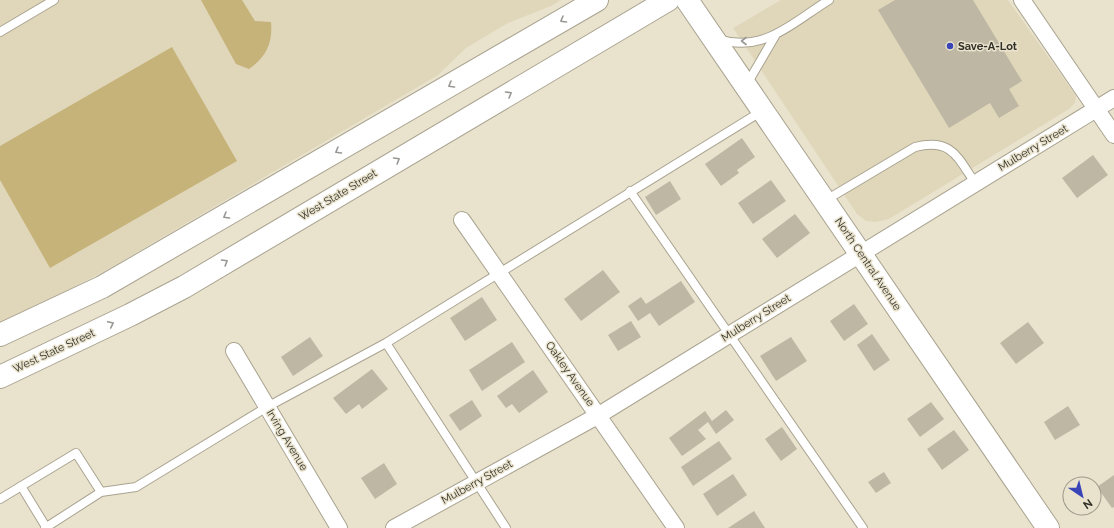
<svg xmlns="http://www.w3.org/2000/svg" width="1114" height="528" font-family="Raleway,sans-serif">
<rect width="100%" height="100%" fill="#e9e3ce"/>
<path fill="#e0d7bb" d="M 0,0 L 561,0 L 551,6 L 508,23 L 466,48 L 438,75 L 117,264 L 58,296 L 0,322 Z
M 781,0 L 1008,0 L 1076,96 L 1075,103 L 1069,109 L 889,219 L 876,222 L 866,221 L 857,214 L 733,28 Z"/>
<path fill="#c6b379" d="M 201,0 L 242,0 L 255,21 L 271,22 C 273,43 266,57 249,69 L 236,64 Z
M 172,47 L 237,161 L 50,268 L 0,180 L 0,146 Z"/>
<path fill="#bdb7a3" d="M 895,0 L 973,0 L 1022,81 L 1009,89 L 1019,106 L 999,118 L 990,103 L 949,128 L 878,10 Z
M 742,138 L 755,157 L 737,170 L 739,173 L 721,186 L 705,164 Z
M 1093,155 L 1108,175 L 1077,198 L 1062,178 Z
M 771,180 L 786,201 L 753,224 L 738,203 Z
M 670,181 L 681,199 L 656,215 L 645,197 Z
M 795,214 L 810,233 L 777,258 L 762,239 Z
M 603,270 L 620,292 L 581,321 L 564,299 Z
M 681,281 L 695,302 L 659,326 L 650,313 L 638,321 L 628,306 L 641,297 L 646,304 Z
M 482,297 L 497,320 L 465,341 L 450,318 Z
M 854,304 L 868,324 L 844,341 L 830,321 Z
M 631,321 L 641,337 L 618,351 L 608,335 Z
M 1028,322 L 1044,343 L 1016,364 L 1000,343 Z
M 872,334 L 890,360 L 874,371 L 857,345 Z
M 310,337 L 323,356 L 293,376 L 281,357 Z
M 791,337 L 807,361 L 776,381 L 760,356 Z
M 512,342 L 525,362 L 482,391 L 469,370 Z
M 372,369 L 388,389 L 362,409 L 359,404 L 346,414 L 333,398 Z
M 533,370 L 548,392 L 519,413 L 512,404 L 506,408 L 497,396 Z
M 472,400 L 482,416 L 460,431 L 449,415 Z
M 931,402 L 944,419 L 920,437 L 907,419 Z
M 1068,406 L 1080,425 L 1055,440 L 1044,422 Z
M 726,410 L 734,420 L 716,434 L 708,422 L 698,430 L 706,439 L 682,456 L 669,438 L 705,411 L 712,421 Z
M 782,427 L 797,449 L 781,461 L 765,439 Z
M 954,430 L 969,450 L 942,470 L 927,449 Z
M 719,441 L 732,459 L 693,486 L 681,467 Z
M 384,463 L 397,484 L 375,499 L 361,478 Z
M 884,472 L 891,483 L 876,493 L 868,482 Z
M 733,474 L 747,495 L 717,516 L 703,494 Z
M 1114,475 L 1114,507 L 1112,508 L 1097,487 Z
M 754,511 L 765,528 L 728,528 Z"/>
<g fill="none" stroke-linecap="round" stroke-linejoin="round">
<defs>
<path id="lane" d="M 0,32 L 54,0
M 718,39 C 764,54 793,22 829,0
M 747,84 L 775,36
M 630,191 L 863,528
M 826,200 L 915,147 C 951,138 957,156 975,183
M 386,343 L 506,528
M 21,486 L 46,527
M 0,499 L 76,453 L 101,492
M 45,528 L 101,492 L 136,487 L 267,407 L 386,343 L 762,111"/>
<path id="street" d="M 1022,0 L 1114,135
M 462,220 L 676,528
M 234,351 L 339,528
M 394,528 L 599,415 L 1114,98"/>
<path id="secondary" d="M 687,0 L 1048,528"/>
<path id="primary" d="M 0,335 L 102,287 L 597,0
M 0,377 L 130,315 L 184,287 L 668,0"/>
</defs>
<use href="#lane" stroke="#a9a390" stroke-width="10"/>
<use href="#street" stroke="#a9a390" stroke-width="18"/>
<use href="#secondary" stroke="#a9a390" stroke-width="24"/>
<use href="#primary" stroke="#a9a390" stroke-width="24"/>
<use href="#lane" stroke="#fff" stroke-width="8"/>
<use href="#street" stroke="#fff" stroke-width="16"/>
<use href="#secondary" stroke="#fff" stroke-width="22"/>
<use href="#primary" stroke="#fff" stroke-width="22"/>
</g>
<defs><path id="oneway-chevron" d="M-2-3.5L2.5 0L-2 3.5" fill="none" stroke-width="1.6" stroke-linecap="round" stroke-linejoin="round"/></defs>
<g stroke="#989793">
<use href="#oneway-chevron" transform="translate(563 20) rotate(150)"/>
<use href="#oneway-chevron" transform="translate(744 41) rotate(-180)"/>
<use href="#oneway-chevron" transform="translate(451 85) rotate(150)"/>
<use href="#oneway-chevron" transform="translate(509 94) rotate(-30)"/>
<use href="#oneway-chevron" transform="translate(338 151) rotate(150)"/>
<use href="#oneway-chevron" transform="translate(397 160) rotate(-31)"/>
<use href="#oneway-chevron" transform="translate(226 216) rotate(150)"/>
<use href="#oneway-chevron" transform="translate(225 262) rotate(-31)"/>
<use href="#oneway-chevron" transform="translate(111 324) rotate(-25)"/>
</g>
<circle fill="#3944b7" stroke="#e9e3ce" stroke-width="1.5" cx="950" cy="46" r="4"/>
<g text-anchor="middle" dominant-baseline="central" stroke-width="3" stroke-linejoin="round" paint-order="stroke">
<g font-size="11" font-weight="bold" fill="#312f27" stroke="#e9e3ce" text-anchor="start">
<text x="958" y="46">Save-A-Lot</text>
</g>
<g font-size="11" fill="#312f27" stroke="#e9e3ce">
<text transform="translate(1033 148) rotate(-31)">Mulberry Street</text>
<text transform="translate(338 195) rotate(-31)">West State Street</text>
<text transform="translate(868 264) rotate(56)">North Central Avenue</text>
<text transform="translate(756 318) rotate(-32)">Mulberry Street</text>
<text transform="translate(54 351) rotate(-25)">West State Street</text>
<text transform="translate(570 374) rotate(55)">Oakley Avenue</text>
<text transform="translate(287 440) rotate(59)">Irving Avenue</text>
<text transform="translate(477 482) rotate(-29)">Mulberry Street</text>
</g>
</g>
<g transform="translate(1082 496) rotate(145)"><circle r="19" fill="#e9e3ce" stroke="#9f9b8b"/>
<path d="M0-3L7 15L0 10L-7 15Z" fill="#3944b7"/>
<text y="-6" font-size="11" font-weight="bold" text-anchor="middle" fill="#312f27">N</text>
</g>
</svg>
